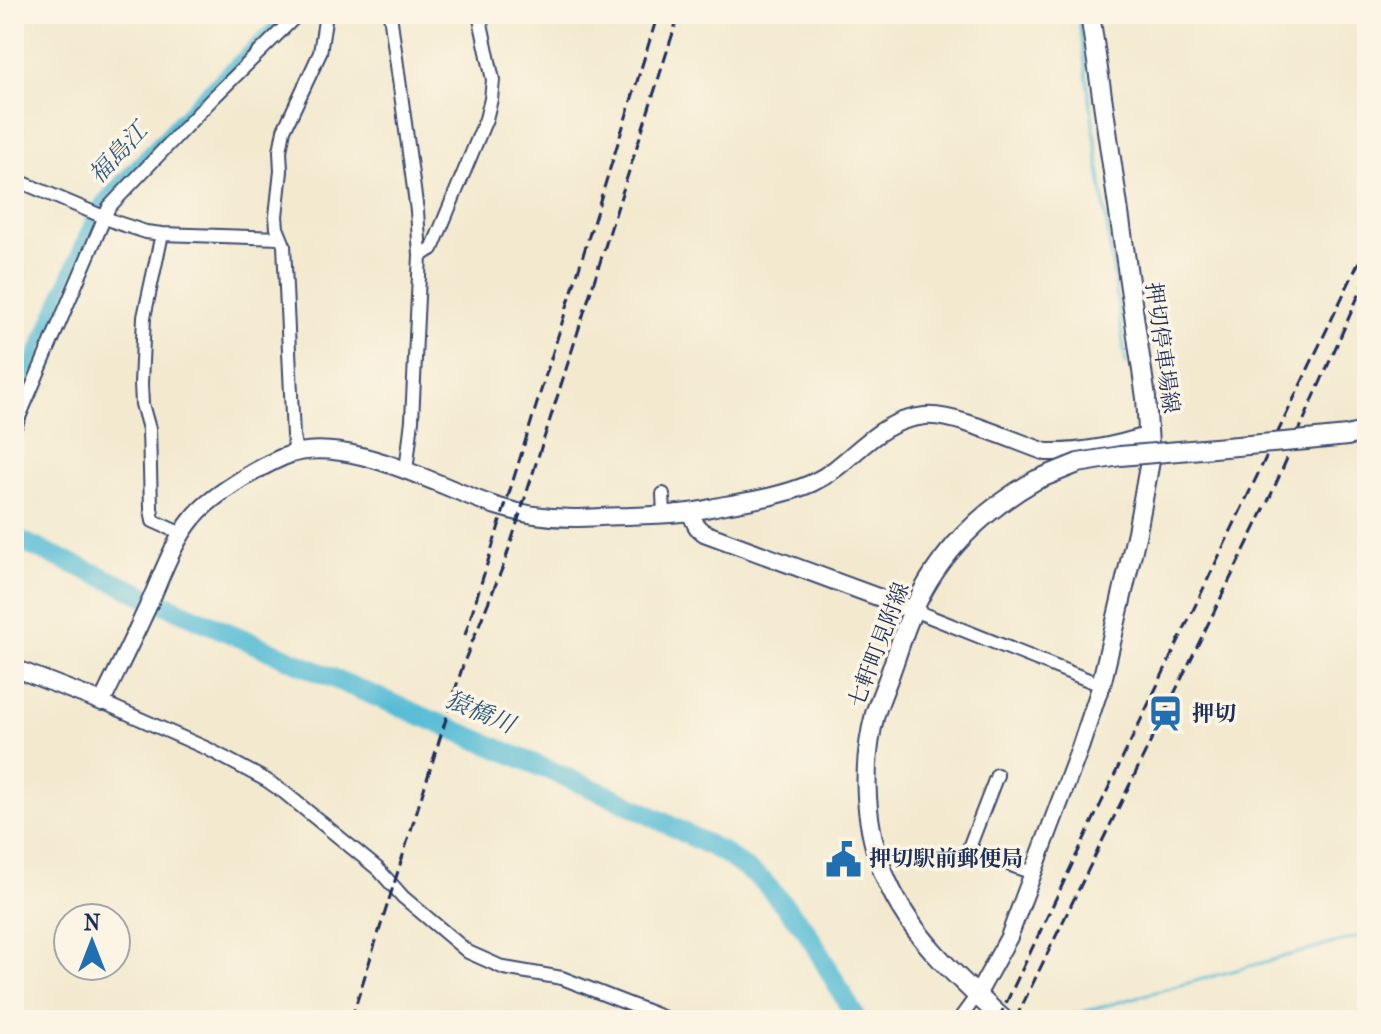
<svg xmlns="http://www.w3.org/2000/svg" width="1381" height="1034" font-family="'IM FELL French Canon','Noto Serif JP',serif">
<rect width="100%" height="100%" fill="#fcf5e5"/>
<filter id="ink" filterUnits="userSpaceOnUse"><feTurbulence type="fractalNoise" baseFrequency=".0125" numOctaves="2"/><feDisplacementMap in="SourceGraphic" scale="16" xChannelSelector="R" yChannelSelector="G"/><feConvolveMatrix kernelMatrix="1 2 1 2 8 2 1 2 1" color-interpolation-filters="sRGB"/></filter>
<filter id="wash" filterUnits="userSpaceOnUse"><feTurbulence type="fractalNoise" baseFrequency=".006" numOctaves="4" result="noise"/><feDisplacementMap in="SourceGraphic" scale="32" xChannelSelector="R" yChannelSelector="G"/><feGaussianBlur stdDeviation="1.8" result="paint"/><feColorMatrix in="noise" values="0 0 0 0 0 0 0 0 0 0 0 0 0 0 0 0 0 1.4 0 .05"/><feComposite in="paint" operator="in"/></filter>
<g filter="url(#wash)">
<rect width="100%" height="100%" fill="#f3e9cf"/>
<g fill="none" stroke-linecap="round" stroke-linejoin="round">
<path stroke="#57bcd5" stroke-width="3" d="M 1078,14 L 1126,364
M 1068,1016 L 1367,934"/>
<path stroke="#57bcd5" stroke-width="12" d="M 14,403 L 90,223 L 102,201 L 201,96 L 288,14"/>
<path stroke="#57bcd5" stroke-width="20" d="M 14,538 L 316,671 L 624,802 L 724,853 L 763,881 L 806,930 L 857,1020"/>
</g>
</g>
<g filter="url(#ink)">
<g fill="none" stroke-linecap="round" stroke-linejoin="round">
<defs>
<path id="minor" d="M 390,14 L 417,211 L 420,255 L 412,420 L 406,471
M 14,179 L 118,223 L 146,232 L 162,234 L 280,238
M 162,234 L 144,317 L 141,384 L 142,404 L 149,429 L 151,508 L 153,521 L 182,534
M 420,255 L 432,249 L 486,119 L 491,99 L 493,80 L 479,14
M 14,429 L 109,207 L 213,98 L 298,14
M 296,452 L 293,436 L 284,245 L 277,228 L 276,216 L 281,171 L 280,151 L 284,130 L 320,53 L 326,14
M 663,494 L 664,514
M 913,610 L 1101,685
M 102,702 L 208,749 L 266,780 L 285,793 L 378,869 L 403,897 L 468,952 L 504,968 L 562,978 L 670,1020
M 997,775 L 970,845 L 972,850 L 1032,873
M 959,1020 L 977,995"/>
<path id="tertiary" d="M 690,512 L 697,527 L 704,533 L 913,610
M 14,668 L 102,702 C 118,669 134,637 149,604 C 162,575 173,542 193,518 C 210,496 258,468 283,457 C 343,431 438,487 496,506 C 521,514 548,518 574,518 C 592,518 610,516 629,516 C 649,515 669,515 689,512 C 701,511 713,507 725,505 C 754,500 785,495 812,483 C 855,463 872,421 925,416 C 954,413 1016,442 1046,452 C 1080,453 1118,445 1149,435
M 977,995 L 1009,937 L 1080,748 L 1101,685"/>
<path id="secondary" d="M 1090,14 L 1146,398 L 1150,461 L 1137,532 L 1101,685
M 1004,1020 C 959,979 912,938 887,881 C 864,830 861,768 875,714 C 880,699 887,683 892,668 C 899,649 904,629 913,611 C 938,554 983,510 1036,480"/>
</defs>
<use href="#minor" stroke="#3b4b6f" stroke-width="16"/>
<use href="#tertiary" stroke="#3b4b6f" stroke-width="20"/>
<use href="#secondary" stroke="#3b4b6f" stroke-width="22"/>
<use href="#minor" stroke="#fff" stroke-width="12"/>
<use href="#tertiary" stroke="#fff" stroke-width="16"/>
<use href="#secondary" stroke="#fff" stroke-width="18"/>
<path stroke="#1b2f5e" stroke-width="3" stroke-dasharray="12 6" stroke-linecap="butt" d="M 465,635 L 658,14
M 351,1020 L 464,662 L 504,564 L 679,14
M 998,1020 L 1367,245
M 1015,1020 L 1271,495 L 1367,276"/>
<defs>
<path id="secondary-bridge" d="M 1036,480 L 1078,463 L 1120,456 L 1307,440 L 1347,436 L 1367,431"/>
</defs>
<use href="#secondary-bridge" stroke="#3b4b6f" stroke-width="22" stroke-linecap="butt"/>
<use href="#secondary-bridge" stroke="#fff" stroke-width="18"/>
</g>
</g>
<defs>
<symbol id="station-bare" viewBox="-9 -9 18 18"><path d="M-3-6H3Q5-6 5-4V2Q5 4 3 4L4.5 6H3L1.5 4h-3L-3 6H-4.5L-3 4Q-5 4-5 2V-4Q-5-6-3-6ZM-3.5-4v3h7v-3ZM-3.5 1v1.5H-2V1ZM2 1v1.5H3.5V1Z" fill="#1f6fb2" stroke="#fcf5e5" stroke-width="2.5" paint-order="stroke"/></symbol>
<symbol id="civic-bare" viewBox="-9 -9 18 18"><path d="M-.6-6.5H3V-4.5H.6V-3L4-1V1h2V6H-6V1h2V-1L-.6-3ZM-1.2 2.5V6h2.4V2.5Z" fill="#1f6fb2" stroke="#fcf5e5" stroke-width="2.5" paint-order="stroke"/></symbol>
</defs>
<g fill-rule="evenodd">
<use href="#station-bare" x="1140" y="688" width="51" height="51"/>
<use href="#civic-bare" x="818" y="834" width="51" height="51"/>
</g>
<g text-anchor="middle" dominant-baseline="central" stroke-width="7" stroke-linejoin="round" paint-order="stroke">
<g font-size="22" fill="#1b2f5e" stroke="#fcf5e5">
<text transform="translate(1162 348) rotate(82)">押切停車場線</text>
<text transform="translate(879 645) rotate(-69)">七軒町見附線</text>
</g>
<g font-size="22" font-weight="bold" fill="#1b2f5e" stroke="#fcf5e5" text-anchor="start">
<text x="1192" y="714">押切</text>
<text x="869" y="859">押切駅前郵便局</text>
</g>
<g font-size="24" font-style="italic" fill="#2d5982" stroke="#fcf5e5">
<text transform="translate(118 153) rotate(-47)">福島江</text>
<text transform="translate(480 712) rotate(23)">猿橋川</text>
</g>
</g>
<rect width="1381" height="1034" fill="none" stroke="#fcf5e5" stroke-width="48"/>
<g transform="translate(92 942)"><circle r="38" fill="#fcf5e5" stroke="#a2a6af" stroke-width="2"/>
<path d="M0-6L14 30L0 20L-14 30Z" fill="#1f6fb2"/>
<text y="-12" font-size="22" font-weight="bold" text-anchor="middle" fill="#1b2f5e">N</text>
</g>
</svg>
